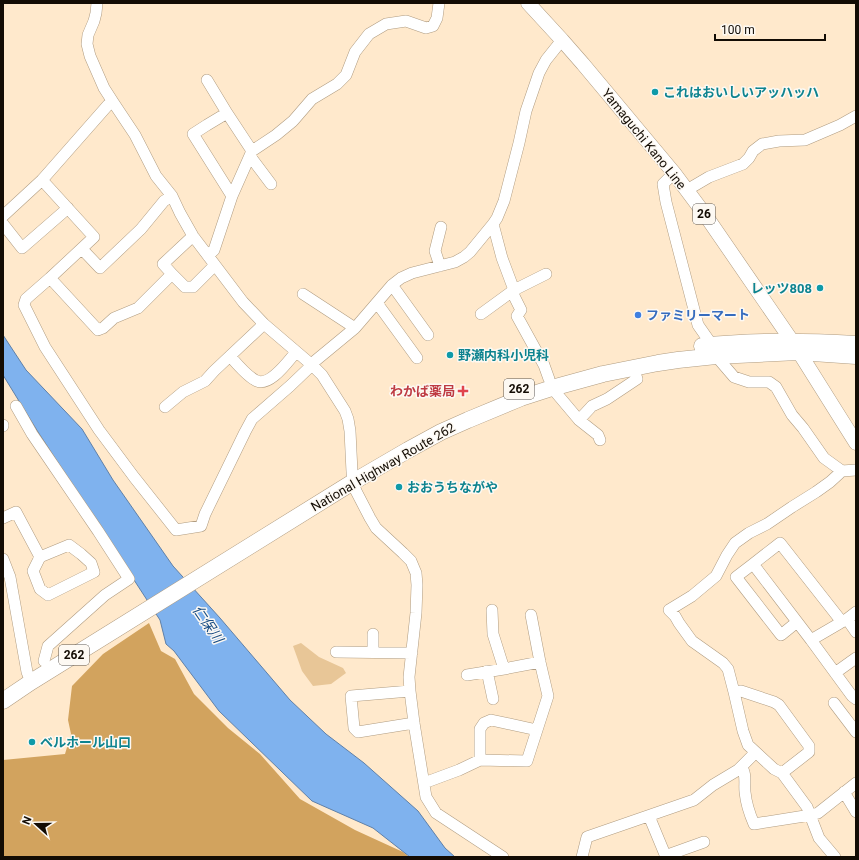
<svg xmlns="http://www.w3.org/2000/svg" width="859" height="860" font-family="Roboto,'Noto Sans JP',sans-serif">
<rect width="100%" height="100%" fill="#ffe9cc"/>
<path fill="#e8c697" d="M 301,643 L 319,657 L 343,668 L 346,673 L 331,684 L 313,686 L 302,671 L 293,646 Z"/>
<path fill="#d2a35e" d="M 149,623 L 161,651 L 175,659 L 194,694 L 228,728 L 260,754 L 300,799 L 355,830 L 403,852 L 409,857 L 3,857 L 3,760 L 65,754 L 71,734 L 68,720 L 72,686 L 103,654 Z"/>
<path fill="#7fb2ee" stroke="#5f80a8" d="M 3,335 L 26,370 L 82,429 L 113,480 L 173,566 L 220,618 L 290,700 L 326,734 L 364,763 L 418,811 L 445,848 L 455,857 L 410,857 L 373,828 L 312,801 L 219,711 L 174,651 L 166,644 L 160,620 L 38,432 L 3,375 Z"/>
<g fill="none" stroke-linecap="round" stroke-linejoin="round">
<defs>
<path id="minor" d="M 97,3 L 96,13 L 94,21 L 88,35 L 87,44 L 90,56 L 104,88 L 113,102 L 135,135 L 156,176 L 172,196 L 180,213 L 193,236 L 243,302 L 264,324 L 312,365 L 322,375 L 345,411 L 348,419 L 350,431 L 352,472 L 353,482 L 356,491 L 370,518 L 376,528 L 403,553 L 411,561 L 416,573 L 417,585 L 416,613 L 409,677 L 410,691 L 414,723 L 426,797 L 436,813 L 503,857
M 207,80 L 227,113
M 250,156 L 271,184
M 674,173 L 663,184 L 666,202 L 698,325 L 712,345
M 42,180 L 94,237 L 50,278 L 98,330 L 103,328 L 114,318 L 138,308 L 172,274 L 163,264 L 193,236
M 687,191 L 692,187 L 709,177 L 743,164 L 749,158 L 753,151 L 762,144 L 779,141 L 805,140 L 840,125 L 856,116
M 232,196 L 193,134 L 207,125 L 227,113 L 252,151
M 3,216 L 42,180 L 108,105 L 113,102
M 3,224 L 22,248 L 68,208
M 82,249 L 100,268 L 141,229 L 164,201 L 172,196
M 208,256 L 214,250 L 232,196 L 252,151 L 276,135 L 293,121 L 312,99 L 337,84 L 346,75 L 355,52 L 369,34 L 386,24 L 406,21 L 426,28 L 433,26 L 437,18 L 439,3
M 440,266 L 435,251 L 441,227
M 172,274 L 185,287 L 193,287 L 215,265
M 546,274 L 514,290 L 514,296 L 521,310 L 517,316 L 544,365 L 549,379
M 50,278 L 26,299 L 24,305 L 45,347 L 99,430 L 134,477 L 176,530 L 201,526 L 205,514 L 245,432 L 252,419 L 290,386 L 312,365 L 315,361 L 355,328 L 392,285 L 401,278 L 412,273 L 455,262 L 464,257 L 470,252 L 493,224 L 497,218 L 504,201 L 519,143 L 526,111 L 539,73 L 546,60 L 562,40
M 392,285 L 428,335
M 303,294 L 355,328
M 377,303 L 417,358
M 481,314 L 514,290 L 502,258 L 493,224
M 230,356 C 237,364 246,375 255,380 C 269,389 288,361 296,352
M 716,356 L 734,377 L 749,382 L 769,382 L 776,387 L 792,415 L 803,428 L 824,458 L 842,471 L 856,470
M 552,388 L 579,420 L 598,435 L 600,440
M 16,406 L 32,434 L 98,531 L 129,579 L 105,595 L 48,646 L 44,661
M 165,407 L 183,392 L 205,381 L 214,371 L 264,324
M 579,420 L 592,406 L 607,399 L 637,379 L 633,367
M 3,425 L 3,426
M 3,518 L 16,512 L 40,557
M 69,545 L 81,554 L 91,563 L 94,572 L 48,595 L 40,589 L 33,571 L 40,557 Z
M 3,559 L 10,577 L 27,672 L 31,682
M 753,564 L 736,577 L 781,635 L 797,622
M 492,610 L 493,634 L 504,669
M 847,619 L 856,632
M 842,622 L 780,543 L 753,564 L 811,640 L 847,619 L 856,612
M 373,634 L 373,652
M 811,640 L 852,696 L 856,699
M 336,652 L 412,653
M 487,671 L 493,699
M 835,673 L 856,658
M 467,675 L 504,669 L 540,662
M 410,691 L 351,696 L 354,728 L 358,732 L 414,723
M 734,692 L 741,691 L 774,702 L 779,705 L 809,746 L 809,752 L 782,773
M 834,703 L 856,732
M 480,760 L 480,729 L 484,723 L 491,720 L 537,730
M 741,767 C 747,773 744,784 745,792 C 746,802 750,815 754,824 L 811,815 L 818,813 L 856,783
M 424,783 L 459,770 L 480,760 L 527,761 L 548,696 L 540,662 L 531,615
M 844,792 L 856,812
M 649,816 L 666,857
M 665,856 L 704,842
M 582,857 L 587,837 L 694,800 L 713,785 L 738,770 L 755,753
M 835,857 L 819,838 L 807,807 L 782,773 L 774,769 L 748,745 L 743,731 L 734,692 L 728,669 L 723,663 L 692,641 L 679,623 L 675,616 L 669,610 L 692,596 L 716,576 L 727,555 L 735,543 L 749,533 L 767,524 L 792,507 L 816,492 L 830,482 L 842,471"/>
<path id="major" d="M 528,3 L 562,40 L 583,64 L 674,173 L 706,216 L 792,341 L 856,443"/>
<path id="highway" d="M 702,346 C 753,340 805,341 856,344
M 3,701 L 31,682 L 353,482 L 408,450 L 441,432 L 468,420 L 521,398 L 552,388 L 603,374 L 658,363 L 678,360 L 716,356 L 798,352 L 856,356"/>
</defs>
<use href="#minor" stroke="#b09c81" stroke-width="12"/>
<use href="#major" stroke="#b09c81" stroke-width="15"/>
<use href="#highway" stroke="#b09c81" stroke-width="17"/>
<use href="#minor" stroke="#fff" stroke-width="11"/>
<use href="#major" stroke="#fff" stroke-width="14"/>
<use href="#highway" stroke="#fff" stroke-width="16"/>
</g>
<g fill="#0f9aa8" stroke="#fdf9f3" stroke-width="1.5">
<circle cx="655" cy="92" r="4"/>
<circle cx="820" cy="288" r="4"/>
<circle cx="450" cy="355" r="4"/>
<circle cx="399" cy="487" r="4"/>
<circle cx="32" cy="742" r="4"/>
</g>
<circle fill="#3f7fe0" stroke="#fdf9f3" stroke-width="1.5" cx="638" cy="315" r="4"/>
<path fill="#e0444e" stroke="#fdf9f3" stroke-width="1.5" d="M461 385h4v4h4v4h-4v4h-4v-4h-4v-4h4z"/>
<g text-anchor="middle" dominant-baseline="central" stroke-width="3" stroke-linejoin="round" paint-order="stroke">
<g fill="#fdf9f3" stroke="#59534c" stroke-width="1">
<rect x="693" y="204" width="22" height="20" rx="3"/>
<rect x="504" y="379" width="30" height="20" rx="3"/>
<rect x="59" y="645" width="30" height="20" rx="3"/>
</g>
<g font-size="12" font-weight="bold" fill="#130c04">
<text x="704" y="214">26</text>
<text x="519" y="389">262</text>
<text x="74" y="655">262</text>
</g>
<g font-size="13" font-weight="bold" fill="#0d838f" stroke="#fdf9f3" text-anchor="start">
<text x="663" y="92">これはおいしいアッハッハ</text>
<text x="812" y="288" text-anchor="end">レッツ808</text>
<text x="458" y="355">野瀬内科小児科</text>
<text x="407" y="487">おおうちながや</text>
<text x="40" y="742">ベルホール山口</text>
</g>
<g font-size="13" fill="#130c04" stroke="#fdf9f3">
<text transform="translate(644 139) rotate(51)">Yamaguchi Kano Line</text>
<text transform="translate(383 467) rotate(-30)">National Highway Route 262</text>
</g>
<g font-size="13" font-weight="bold" fill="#366cbe" stroke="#fdf9f3" text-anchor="start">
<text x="646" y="315">ファミリーマート</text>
</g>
<g font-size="13" font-weight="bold" fill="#be3a42" stroke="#fdf9f3" text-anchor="end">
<text x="455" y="391">わかば薬局</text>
</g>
<g font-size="14" font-style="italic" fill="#194d84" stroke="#fdf9f3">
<text transform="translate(208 624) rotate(56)">仁保川</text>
</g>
</g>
<rect width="859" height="860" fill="none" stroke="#130c04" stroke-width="8"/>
<g transform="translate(36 824) rotate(291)" stroke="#fdf9f3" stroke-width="3" paint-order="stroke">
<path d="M0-3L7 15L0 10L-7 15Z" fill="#130c04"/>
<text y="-6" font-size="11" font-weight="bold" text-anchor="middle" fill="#130c04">N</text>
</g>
<path d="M715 34v6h110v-6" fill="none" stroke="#130c04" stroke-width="2"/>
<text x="721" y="34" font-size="12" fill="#130c04" stroke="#fdf9f3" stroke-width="3" paint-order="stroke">100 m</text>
</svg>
